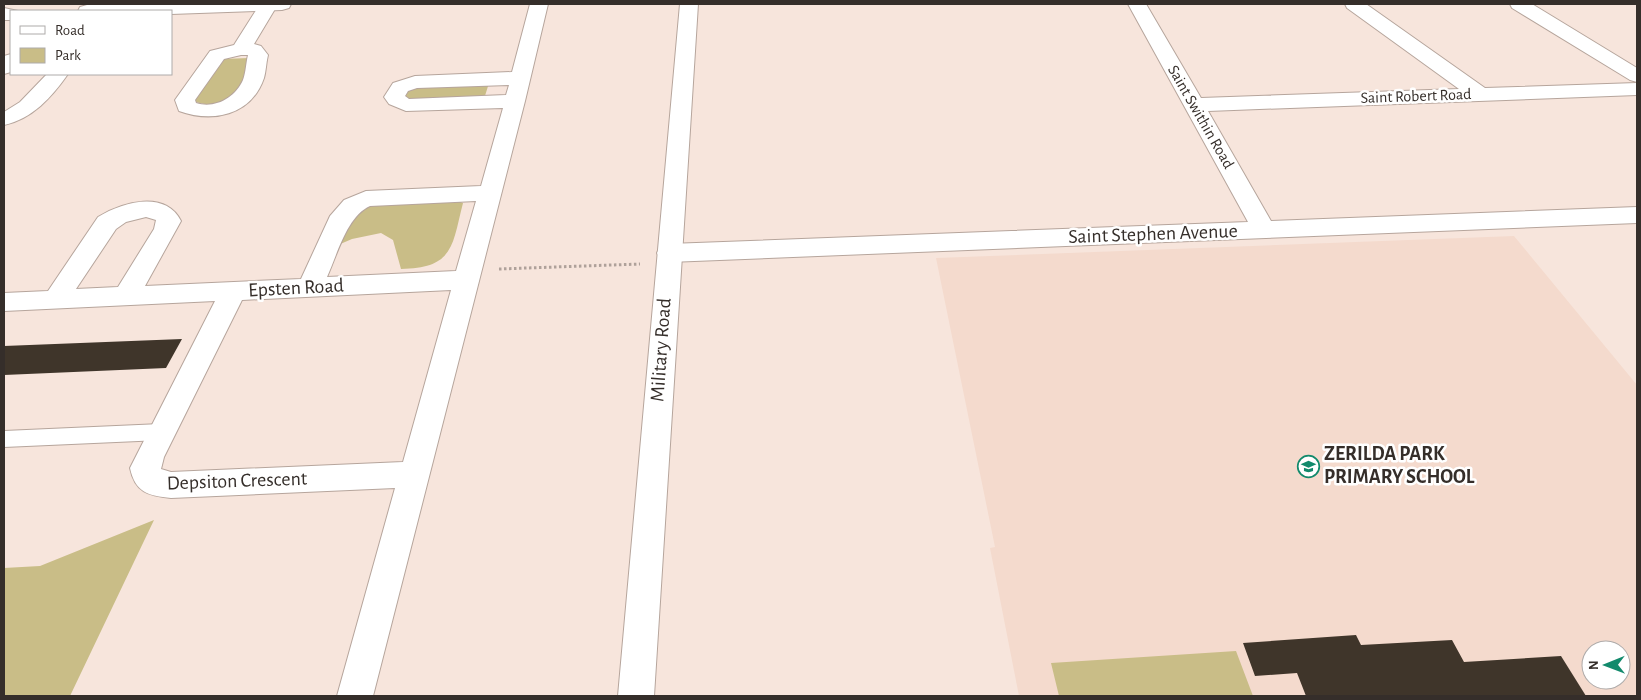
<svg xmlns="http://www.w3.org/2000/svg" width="1641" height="700" font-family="'Alegreya Sans',sans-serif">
<rect width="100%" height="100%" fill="#f7e5dc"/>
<path fill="#f4dacd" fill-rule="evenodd" d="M 1514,236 L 1637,385 L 1637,696 L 1019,696 L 990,548 L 995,547 L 936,258 ZM 1591,650 L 1621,650 L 1621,680 L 1591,680 Z"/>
<path fill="#c9bd87" d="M 250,58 C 248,66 247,74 245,81 C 237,101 216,109 196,102 L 195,99 L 221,59 Z
M 489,83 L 484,99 L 406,100 L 404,98 L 409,87 Z
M 455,200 L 463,203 C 452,246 454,268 401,269 L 393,240 L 381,233 L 352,239 L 338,245 L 350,217 L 365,206 Z
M 154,520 L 70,696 L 4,696 L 4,568 L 40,566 Z
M 1236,651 L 1253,696 L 1059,696 L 1051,663 Z"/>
<path fill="#3f352a" d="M 182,339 L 166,368 L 4,375 L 4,346 Z
M 1356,635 L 1361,645 L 1452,640 L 1464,662 L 1561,656 L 1586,696 L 1306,696 L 1297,673 L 1255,676 L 1243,643 Z"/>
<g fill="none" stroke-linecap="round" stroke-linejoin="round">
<defs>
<path id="service" d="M 161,424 L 168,426 L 171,432 L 168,438 L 161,440 L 4,447 L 4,431 Z"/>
<path id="minor" d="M 260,4 L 278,4 L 254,44 L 261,46 L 268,55 C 266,63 266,71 264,78 C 251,116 212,123 179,111 L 175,100 L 210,51 L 234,45 ZM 241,55 L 248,55 C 246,63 246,72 243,80 C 235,98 215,109 196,103 L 195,100 L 224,59 Z
M 530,4 L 548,4 L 525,101 L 373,696 L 337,696 L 395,488 L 171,498 C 148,496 135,492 130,468 L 215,301 L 4,311 L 4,293 L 48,291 L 98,217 C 123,202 165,190 181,221 L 145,286 L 301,279 L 330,216 L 344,200 L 366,191 L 481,186 L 503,108 L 406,111 L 389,104 L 384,97 L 393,83 L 415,76 L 512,72 ZM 509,85 L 506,95 L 409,99 L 405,96 L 408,91 L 417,88 ZM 476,201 L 456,271 L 327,277 C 337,255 347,216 370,206 ZM 146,217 L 156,220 L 154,229 L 118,287 L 76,289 L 116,229 L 126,222 ZM 451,290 L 403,462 L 171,472 L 161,469 L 164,457 L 242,300 Z
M 1128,4 L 1146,4 L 1201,98 L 1459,89 L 1347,8 L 1345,4 L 1366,4 L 1485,88 L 1637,83 L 1637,95 L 1208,111 L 1271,221 L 1637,207 L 1637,223 L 669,262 L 660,259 L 657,253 L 660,247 L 669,244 L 1248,222 Z
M 1510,4 L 1532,4 L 1637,68 L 1637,82 L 1630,80 L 1512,8 Z
M 11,54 L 11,72 L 4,74 L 4,56 Z
M 47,74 L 68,74 C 52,97 32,119 4,125 L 4,112 L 20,102 Z"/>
<path id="tertiary" d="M 134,4 L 291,4 L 289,8 L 282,10 L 171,14 L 171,11 L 78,11 L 80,7 L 87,5 Z
M 680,4 L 698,4 L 654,696 L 618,696 Z
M 4,8 L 18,11 L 11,11 L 11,20 L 4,20 Z"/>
</defs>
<use href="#service" stroke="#b6a59c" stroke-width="2"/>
<use href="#minor" stroke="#b6a59c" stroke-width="2"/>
<use href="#tertiary" stroke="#b6a59c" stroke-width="2"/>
<path stroke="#afa19a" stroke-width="3" stroke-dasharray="2.5 2.5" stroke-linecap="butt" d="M 499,269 L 640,264"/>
<use href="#service" fill="#fff" fill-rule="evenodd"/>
<use href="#minor" fill="#fff" fill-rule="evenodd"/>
<use href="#tertiary" fill="#fff" fill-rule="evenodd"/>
</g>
<defs>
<symbol id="school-ring" viewBox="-11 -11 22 22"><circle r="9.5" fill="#fff" stroke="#128a6c" stroke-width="1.5"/><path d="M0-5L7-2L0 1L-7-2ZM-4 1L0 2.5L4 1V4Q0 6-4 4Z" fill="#128a6c"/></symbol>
</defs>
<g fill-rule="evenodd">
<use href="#school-ring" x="1296" y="454" width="25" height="25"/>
</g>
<g text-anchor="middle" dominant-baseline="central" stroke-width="5" stroke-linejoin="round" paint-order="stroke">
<g font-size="16" fill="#352e2a" stroke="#fff">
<text transform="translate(1416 96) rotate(-2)">Saint Robert Road</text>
<text transform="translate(1201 117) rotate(60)">Saint Swithin Road</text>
</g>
<g font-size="20" fill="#352e2a" stroke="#fff">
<text transform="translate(1153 234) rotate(-2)">Saint Stephen Avenue</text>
<text transform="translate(296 288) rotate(-3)">Epsten Road</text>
<text transform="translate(661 350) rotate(-86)">Military Road</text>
<text transform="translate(237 481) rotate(-2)">Depsiton Crescent</text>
</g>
<g font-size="20" font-weight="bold" fill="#352e2a" stroke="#fff" text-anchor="start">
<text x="1324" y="454">ZERILDA PARK<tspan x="1324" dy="23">PRIMARY SCHOOL</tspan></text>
</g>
</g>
<rect width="1641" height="700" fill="none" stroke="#352e2a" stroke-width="10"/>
<rect x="10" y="10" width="162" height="65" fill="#ffffff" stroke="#aeabaa"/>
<rect x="20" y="26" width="25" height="8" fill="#ffffff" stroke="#aeabaa"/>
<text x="55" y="35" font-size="15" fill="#352e2a">Road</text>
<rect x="20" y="48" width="25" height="15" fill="#c9bd87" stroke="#aeabaa"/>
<text x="55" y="60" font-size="15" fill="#352e2a">Park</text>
<g transform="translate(1606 665) rotate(269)"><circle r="24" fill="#ffffff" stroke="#aeabaa"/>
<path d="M0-4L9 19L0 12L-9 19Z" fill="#128a6c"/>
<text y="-8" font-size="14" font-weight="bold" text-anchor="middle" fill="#352e2a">N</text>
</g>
</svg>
